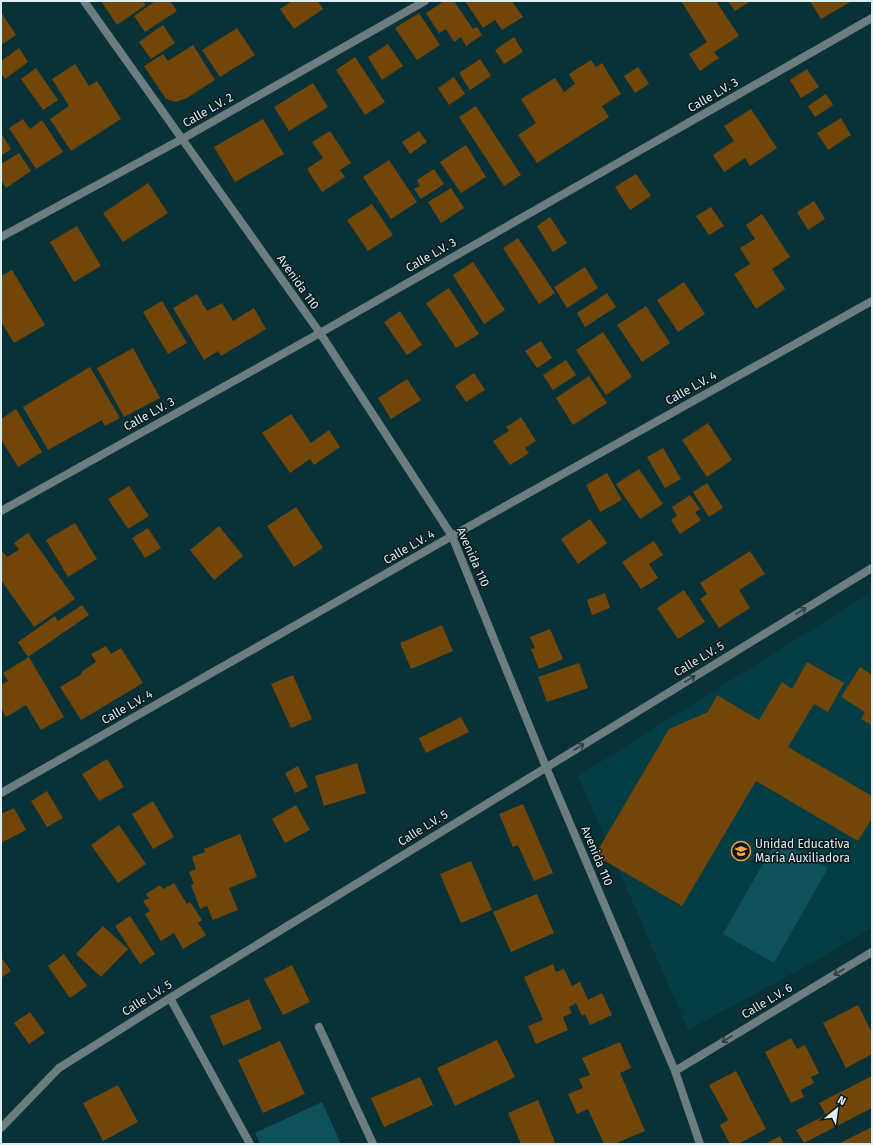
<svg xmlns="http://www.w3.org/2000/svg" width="873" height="1145" font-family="'Fira Sans',sans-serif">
<rect width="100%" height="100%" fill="#093238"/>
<path fill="#043d44" d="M 872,592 L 872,927 L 823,957 L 688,1030 L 578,776 Z"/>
<path fill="#0e515b" d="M 777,839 L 828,868 L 774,963 L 723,934 Z
M 322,1102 L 341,1144 L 260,1144 L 255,1133 Z"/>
<path fill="#724608" d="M 101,1 L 143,1 L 146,5 L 117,25 Z
M 155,1 L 170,1 L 177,11 L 145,32 L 134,16 Z
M 292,1 L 318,1 L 323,9 L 294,29 L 280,9 Z
M 444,1 L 454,1 L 473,29 L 477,27 L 482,35 L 466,46 L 461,37 L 454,42 L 446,29 L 439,33 L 426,13 Z
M 465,1 L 512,1 L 523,17 L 502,30 L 495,20 L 483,28 Z
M 681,1 L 716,1 L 739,36 L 714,52 L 719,58 L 700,71 L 689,54 L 707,42 Z
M 728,1 L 751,1 L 735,11 Z
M 810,1 L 852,1 L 821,19 Z
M 1,12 L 16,35 L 1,45 Z
M 419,13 L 440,45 L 417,60 L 395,28 Z
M 163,25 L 175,43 L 151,59 L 139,42 Z
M 237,28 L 255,55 L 220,77 L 202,50 Z
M 514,37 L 523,52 L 504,64 L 495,50 Z
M 388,44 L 403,66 L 382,80 L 368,57 Z
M 193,45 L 215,80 L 187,98 L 176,102 L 166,99 L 144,66 L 163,54 L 168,61 Z
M 19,48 L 28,62 L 5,79 L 1,73 L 1,61 Z
M 355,57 L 385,102 L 365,115 L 336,70 Z
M 480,59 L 491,76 L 470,90 L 459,73 Z
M 591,60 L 596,67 L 602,63 L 621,94 L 602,106 L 609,117 L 537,163 L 518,135 L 536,123 L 521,99 L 555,78 L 564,92 L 575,84 L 569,74 Z
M 75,64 L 89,86 L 97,81 L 121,119 L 71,151 L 50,119 L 69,106 L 52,79 Z
M 638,67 L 649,84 L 635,93 L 624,76 Z
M 36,68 L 58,100 L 43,110 L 21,79 Z
M 807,69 L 819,87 L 801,98 L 790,80 Z
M 454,77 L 465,94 L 449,105 L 438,88 Z
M 313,83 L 328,107 L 289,131 L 274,107 Z
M 826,94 L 833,105 L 815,117 L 808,106 Z
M 476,106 L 521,175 L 504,186 L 459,117 Z
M 751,109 L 777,148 L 750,166 L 745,158 L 724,172 L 713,155 L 734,141 L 724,126 Z
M 841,118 L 851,135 L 828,150 L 817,133 Z
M 23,119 L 30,129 L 42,120 L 63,152 L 36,169 L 9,128 Z
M 263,119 L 284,154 L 235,182 L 214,147 Z
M 330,131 L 351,163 L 340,170 L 345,177 L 322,192 L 307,169 L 323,158 L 312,142 Z
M 419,131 L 427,142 L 410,154 L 402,142 Z
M 1,133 L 11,149 L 1,156 Z
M 466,145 L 486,177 L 461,193 L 440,162 Z
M 19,153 L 31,171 L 6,188 L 1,180 L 1,164 Z
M 389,160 L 417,202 L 391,219 L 363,177 Z
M 434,169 L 444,184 L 421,199 L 414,189 L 420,186 L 417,180 Z
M 636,174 L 651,196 L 630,210 L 615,187 Z
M 148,183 L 168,213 L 123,242 L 103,213 Z
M 451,188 L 464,208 L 441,223 L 428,202 Z
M 814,201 L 825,219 L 808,230 L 797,212 Z
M 372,204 L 393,235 L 368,251 L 347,220 Z
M 711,207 L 724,226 L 709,235 L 696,216 Z
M 762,214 L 790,257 L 772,269 L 785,289 L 756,309 L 734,274 L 750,264 L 740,248 L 755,239 L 746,225 Z
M 550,217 L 567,243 L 553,252 L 537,226 Z
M 77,226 L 101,266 L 74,282 L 50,242 Z
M 518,238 L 555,293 L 539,304 L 503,248 Z
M 473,262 L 505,310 L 484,324 L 453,275 Z
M 585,267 L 598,288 L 567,308 L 554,287 Z
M 12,270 L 45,325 L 14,343 L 1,322 L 1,276 Z
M 684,282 L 705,314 L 678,332 L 657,300 Z
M 449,288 L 479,334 L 456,348 L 426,303 Z
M 607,293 L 616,307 L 585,327 L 577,313 Z
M 197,294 L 207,311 L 222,303 L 233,321 L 254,308 L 266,329 L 221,356 L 218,351 L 204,360 L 173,308 Z
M 162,301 L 187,343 L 168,354 L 143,312 Z
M 646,306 L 670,343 L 642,362 L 617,325 Z
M 400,311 L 422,345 L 407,355 L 384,322 Z
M 603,332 L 632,377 L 606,395 L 576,350 Z
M 541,341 L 552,358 L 537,368 L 525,351 Z
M 133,348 L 160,398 L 124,417 L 97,368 Z
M 566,360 L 576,375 L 553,390 L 543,375 Z
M 90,367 L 120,418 L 105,426 L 102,420 L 48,450 L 23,407 Z
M 474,373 L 485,390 L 466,402 L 455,386 Z
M 589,376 L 607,403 L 573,425 L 556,398 Z
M 407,379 L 421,400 L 391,419 L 378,398 Z
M 16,409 L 42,452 L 18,467 L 1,439 L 1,419 Z
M 291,414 L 311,443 L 329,430 L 340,447 L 314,465 L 310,459 L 290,473 L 262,433 Z
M 521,417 L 536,441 L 525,448 L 529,453 L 510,465 L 493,441 L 509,431 L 506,427 Z
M 708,423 L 732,460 L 707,477 L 682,440 Z
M 663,448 L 681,479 L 665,488 L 647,457 Z
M 639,469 L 663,504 L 640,519 L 616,484 Z
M 607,473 L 622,500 L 600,512 L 586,485 Z
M 707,483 L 723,508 L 709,517 L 693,492 Z
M 129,486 L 149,516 L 128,529 L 108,499 Z
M 690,495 L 700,509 L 695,512 L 701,520 L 680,534 L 671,520 L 677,516 L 672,507 Z
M 296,507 L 323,548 L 294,567 L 267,526 Z
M 590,519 L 607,543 L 578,564 L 561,539 Z
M 75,523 L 97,559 L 68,577 L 46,540 Z
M 219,526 L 243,556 L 214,580 L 190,550 Z
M 148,528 L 161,548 L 145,558 L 132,538 Z
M 28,533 L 75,599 L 34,627 L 1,580 L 1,552 L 2,551 L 7,557 L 19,550 L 14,543 Z
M 654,541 L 663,555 L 649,564 L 658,578 L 641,589 L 622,562 Z
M 750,551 L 765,574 L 739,590 L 750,608 L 719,628 L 700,599 L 707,594 L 700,583 Z
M 684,590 L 705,622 L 678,639 L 657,608 Z
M 605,593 L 610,608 L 592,615 L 587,600 Z
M 82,605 L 89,615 L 28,657 L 18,642 L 55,616 L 58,621 Z
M 442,625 L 453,651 L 411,669 L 400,643 Z
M 550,629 L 563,659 L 539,669 L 531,649 L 535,648 L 530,637 Z
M 106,646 L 111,654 L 121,648 L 143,683 L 81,720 L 60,687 L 82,674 L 81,672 L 96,662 L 91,654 Z
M 29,657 L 64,717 L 41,730 L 26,705 L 6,717 L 1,708 L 1,685 L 8,681 L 3,673 Z
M 807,662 L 844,683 L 828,712 L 814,704 L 788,747 L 872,796 L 872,818 L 858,841 L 756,781 L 682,906 L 595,855 L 669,729 L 708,712 L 717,695 L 759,720 L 782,682 L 792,689 Z
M 579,663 L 588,688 L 547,702 L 538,677 Z
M 860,667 L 872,675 L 872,725 L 861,719 L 865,712 L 841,697 Z
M 293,675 L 312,719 L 291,728 L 271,684 Z
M 461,717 L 469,732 L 426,753 L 419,738 Z
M 107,759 L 124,787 L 99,801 L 82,774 Z
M 357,763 L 366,793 L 324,806 L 315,776 Z
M 298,766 L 308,787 L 295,793 L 285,773 Z
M 47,791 L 63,818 L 47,827 L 31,801 Z
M 153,801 L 174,837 L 153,849 L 132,814 Z
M 523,804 L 553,873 L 534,881 L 518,845 L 513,847 L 499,814 Z
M 296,805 L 310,830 L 285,843 L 272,819 Z
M 14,808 L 26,830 L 1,843 L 1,814 Z
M 119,825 L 146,864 L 118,883 L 91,845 Z
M 240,834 L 257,877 L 229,888 L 238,910 L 213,920 L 207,906 L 200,909 L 191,885 L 194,884 L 189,872 L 196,869 L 192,857 L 205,852 L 204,849 Z
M 471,861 L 492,910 L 461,923 L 440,874 Z
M 174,883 L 187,904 L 190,902 L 202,920 L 198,923 L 206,935 L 183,949 L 174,933 L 161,941 L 145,914 L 150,911 L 143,901 L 149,898 L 146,894 L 160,885 L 163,889 Z
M 537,894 L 554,933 L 511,952 L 493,912 Z
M 130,916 L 155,954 L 140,964 L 115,926 Z
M 103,926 L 128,949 L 101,977 L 76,954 Z
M 64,954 L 87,986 L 70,998 L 48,966 Z
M 1,957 L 11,971 L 1,978 Z
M 553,964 L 556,972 L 564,969 L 572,986 L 580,982 L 588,1000 L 602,993 L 612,1015 L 590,1025 L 585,1014 L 582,1016 L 576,1003 L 569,1007 L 572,1013 L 563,1017 L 568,1030 L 536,1044 L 528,1026 L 543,1020 L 524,977 Z
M 292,965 L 310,1002 L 283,1015 L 264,979 Z
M 249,999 L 262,1029 L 223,1046 L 210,1016 Z
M 858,1005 L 872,1033 L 872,1054 L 846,1068 L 823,1023 Z
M 30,1012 L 45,1033 L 29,1044 L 14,1023 Z
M 791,1038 L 797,1049 L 805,1045 L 819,1073 L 811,1077 L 814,1083 L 801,1090 L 804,1097 L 791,1103 L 765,1052 Z
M 497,1040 L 515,1077 L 455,1106 L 437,1068 Z
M 280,1041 L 305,1094 L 263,1113 L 238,1060 Z
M 620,1042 L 631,1068 L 620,1073 L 645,1131 L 614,1144 L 604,1144 L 588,1109 L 577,1114 L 568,1094 L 583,1088 L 579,1079 L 590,1075 L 582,1058 Z
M 736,1071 L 766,1129 L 738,1144 L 730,1144 L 720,1125 L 728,1120 L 709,1085 Z
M 872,1076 L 872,1108 L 804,1143 L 796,1130 L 826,1115 L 819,1103 Z
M 420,1077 L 433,1105 L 384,1127 L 371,1098 Z
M 118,1085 L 138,1122 L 103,1141 L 83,1103 Z
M 538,1100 L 555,1142 L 551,1144 L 521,1144 L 508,1113 Z
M 872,1127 L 872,1144 L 838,1144 Z
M 780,1136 L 784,1144 L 765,1144 Z"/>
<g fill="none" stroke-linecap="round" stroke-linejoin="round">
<path stroke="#6d7e81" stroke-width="8" d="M 84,1 L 320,333 L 452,536 L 546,767 L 675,1071 L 700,1144
M 1,237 L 182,139 L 425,1
M 1,511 L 320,333 L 872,18
M 1,793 L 452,536 L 872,301
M 170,998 L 250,1144
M 319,1027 L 373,1144
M 675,1071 L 872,952
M 1,1128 L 59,1068 L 170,998 L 872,568"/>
</g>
<defs><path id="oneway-shaft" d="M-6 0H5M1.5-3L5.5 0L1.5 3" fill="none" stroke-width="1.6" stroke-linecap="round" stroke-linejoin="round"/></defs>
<g stroke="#2b3b3e">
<use href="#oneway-shaft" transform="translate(801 611) rotate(-31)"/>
<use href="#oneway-shaft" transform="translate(690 679) rotate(-31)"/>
<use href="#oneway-shaft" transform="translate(579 747) rotate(-31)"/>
<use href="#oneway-shaft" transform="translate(839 972) rotate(149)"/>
<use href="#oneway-shaft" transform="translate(727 1039) rotate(149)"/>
</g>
<defs>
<symbol id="school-ring" viewBox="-11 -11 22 22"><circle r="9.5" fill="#08171a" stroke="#f4a443" stroke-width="1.5"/><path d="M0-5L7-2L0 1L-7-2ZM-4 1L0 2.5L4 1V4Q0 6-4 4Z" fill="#f4a443"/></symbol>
</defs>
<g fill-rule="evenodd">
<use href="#school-ring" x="730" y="840" width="22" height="22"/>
</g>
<g text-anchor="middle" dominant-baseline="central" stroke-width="3" stroke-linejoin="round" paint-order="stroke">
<g font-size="12" fill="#dbeff3" stroke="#08171a">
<text transform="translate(713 95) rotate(-30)">Calle L.V. 3</text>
<text transform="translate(208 110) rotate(-30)">Calle L.V. 2</text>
<text transform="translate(431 255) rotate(-30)">Calle L.V. 3</text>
<text transform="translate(298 282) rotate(55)">Avenida 110</text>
<text transform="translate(691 388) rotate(-29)">Calle L.V. 4</text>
<text transform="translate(149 414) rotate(-29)">Calle L.V. 3</text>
<text transform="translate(409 547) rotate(-30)">Calle L.V. 4</text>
<text transform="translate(473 557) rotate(66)">Avenida 110</text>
<text transform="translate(699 659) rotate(-31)">Calle L.V. 5</text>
<text transform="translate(127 707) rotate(-30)">Calle L.V. 4</text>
<text transform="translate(423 828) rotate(-32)">Calle L.V. 5</text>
<text transform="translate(597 856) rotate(67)">Avenida 110</text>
<text transform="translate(147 998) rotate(-32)">Calle L.V. 5</text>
<text transform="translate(767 1001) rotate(-31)">Calle L.V. 6</text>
</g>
<g font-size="12" fill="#dbeff3" stroke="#08171a" text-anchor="start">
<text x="755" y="844">Unidad Educativa<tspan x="755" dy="14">María Auxiliadora</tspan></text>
</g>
</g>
<rect width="873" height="1145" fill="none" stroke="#dbeff3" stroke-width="4"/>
<g transform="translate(837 1109) rotate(29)" stroke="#08171a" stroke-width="3" paint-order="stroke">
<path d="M0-3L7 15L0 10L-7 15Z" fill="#dbeff3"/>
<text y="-6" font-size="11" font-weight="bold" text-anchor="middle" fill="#dbeff3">N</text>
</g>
</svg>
